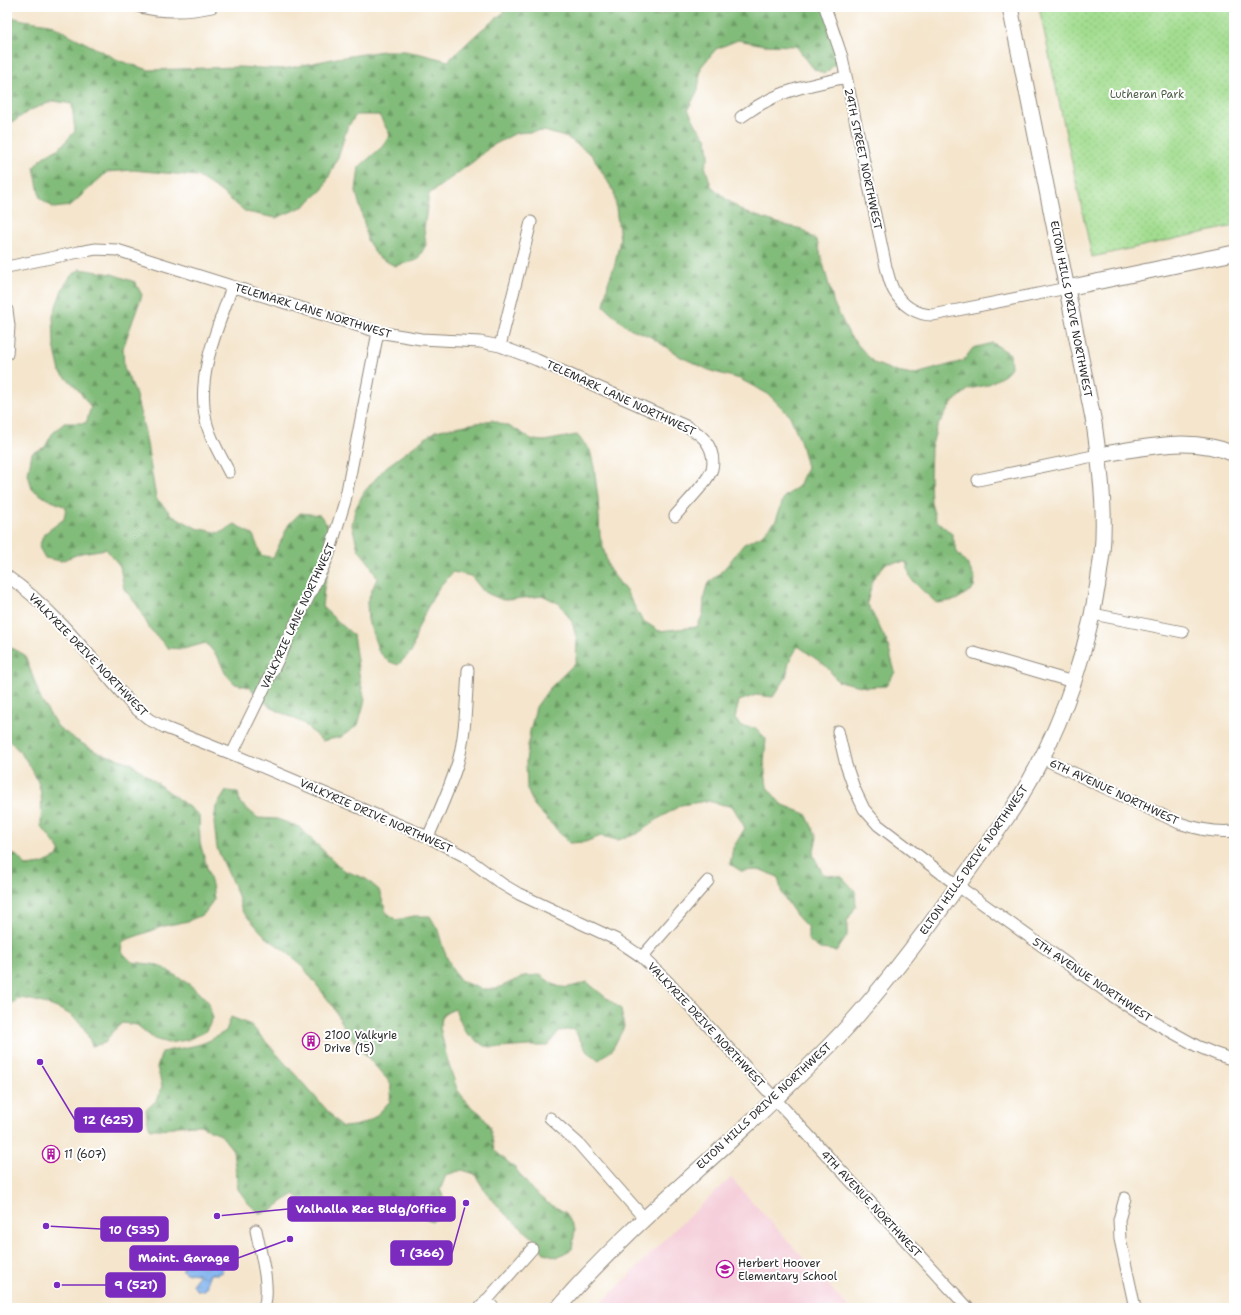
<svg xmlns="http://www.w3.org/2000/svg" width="1241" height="1315" font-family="'Shantell Sans',sans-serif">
<defs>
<pattern id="forest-firs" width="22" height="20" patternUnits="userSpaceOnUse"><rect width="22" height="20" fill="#82bc7a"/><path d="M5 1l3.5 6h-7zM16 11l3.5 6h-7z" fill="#6b9964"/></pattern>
<pattern id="park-dots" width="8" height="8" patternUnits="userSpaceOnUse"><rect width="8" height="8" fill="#a3dd90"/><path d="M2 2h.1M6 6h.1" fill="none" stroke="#8cbe7c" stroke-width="1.8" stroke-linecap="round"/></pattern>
<pattern id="water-waves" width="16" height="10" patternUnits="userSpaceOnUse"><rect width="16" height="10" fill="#83b5ef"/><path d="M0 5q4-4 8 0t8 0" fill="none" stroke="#6b93c2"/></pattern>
</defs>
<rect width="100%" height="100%" fill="#fff"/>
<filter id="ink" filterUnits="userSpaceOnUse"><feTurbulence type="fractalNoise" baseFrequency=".025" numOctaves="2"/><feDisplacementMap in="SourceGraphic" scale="8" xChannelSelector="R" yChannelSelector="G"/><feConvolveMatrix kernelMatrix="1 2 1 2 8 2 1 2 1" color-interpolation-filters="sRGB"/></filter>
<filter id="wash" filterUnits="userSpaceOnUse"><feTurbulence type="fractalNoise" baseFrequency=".012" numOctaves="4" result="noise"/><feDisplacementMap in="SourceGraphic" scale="16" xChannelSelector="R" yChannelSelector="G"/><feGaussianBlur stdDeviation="0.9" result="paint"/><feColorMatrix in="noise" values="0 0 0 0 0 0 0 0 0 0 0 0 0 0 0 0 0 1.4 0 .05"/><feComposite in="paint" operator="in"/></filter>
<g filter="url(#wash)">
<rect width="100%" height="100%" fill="#f4e5cc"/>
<path fill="#f5cfda" d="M 731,1178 L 849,1308 L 597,1308 L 673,1231 Z"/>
<path fill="url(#forest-firs)" stroke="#567452" d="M 507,7 L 637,7 L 658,15 L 671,11 L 676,7 L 823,7 L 836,15 L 841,39 L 842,57 L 825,74 L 814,69 L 796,46 L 764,45 L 738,40 L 716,49 L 701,67 L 698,90 L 688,109 L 696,125 L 707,139 L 709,156 L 705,166 L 711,186 L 726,199 L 744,212 L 784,225 L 802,229 L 817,241 L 834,304 L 850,336 L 874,363 L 897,372 L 912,375 L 963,361 L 973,348 L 993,343 L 1010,354 L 1011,367 L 1005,375 L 987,385 L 969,389 L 952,403 L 937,427 L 931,448 L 930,478 L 931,503 L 936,520 L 952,534 L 957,552 L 968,565 L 975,579 L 974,588 L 956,600 L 937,603 L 923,591 L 911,579 L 906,562 L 886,563 L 873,579 L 867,603 L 887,642 L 895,672 L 886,686 L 866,687 L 838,681 L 826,666 L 798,646 L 789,662 L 786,678 L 773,697 L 756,695 L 739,701 L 735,718 L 740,726 L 756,728 L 766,739 L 764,763 L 767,787 L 781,804 L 806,814 L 817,837 L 813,855 L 823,874 L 842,877 L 855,891 L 856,906 L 847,921 L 847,936 L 837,951 L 820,949 L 808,940 L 808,928 L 796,915 L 782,894 L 778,877 L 761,870 L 741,871 L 730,864 L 733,848 L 745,828 L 733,807 L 707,801 L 681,805 L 658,819 L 637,834 L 618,840 L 601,836 L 585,842 L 569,843 L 534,805 L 527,789 L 526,761 L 530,731 L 536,707 L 549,689 L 576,662 L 577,640 L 572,622 L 560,604 L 544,596 L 503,600 L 484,592 L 471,576 L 453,572 L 439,587 L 425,612 L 417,631 L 412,651 L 398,665 L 388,661 L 379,652 L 368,620 L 367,602 L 377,578 L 370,564 L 358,549 L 352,525 L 355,510 L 364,492 L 386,467 L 435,431 L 492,420 L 515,429 L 533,440 L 544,441 L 577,435 L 590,450 L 594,467 L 598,498 L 600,536 L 609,569 L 626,591 L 642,620 L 659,631 L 697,627 L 703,614 L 704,596 L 707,585 L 724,569 L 744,544 L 761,536 L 776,520 L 784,497 L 799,486 L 807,467 L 800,440 L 790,416 L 768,394 L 740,379 L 711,371 L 681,357 L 651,337 L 627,327 L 604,306 L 608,283 L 615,264 L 620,239 L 614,192 L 592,155 L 568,138 L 544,131 L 516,133 L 490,147 L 474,161 L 429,194 L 424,229 L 426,245 L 417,260 L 395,266 L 378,257 L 367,240 L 365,227 L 356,191 L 359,167 L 382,147 L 390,135 L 379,115 L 356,115 L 347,128 L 338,157 L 323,189 L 304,206 L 276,218 L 246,212 L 219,190 L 197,176 L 133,170 L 107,172 L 70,206 L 54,208 L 40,198 L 34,167 L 43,157 L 60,148 L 75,131 L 72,104 L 54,101 L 30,110 L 13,122 L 7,121 L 7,16 L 23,20 L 49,24 L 120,61 L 149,70 L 237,67 L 284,69 L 337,58 L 383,51 L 404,51 L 421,54 L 448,61 L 480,31 L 503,13 Z
M 80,269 L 112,274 L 135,282 L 142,295 L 123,348 L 124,368 L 135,392 L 145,432 L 156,498 L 172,515 L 196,528 L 220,533 L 235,524 L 253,535 L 261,555 L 273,558 L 289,524 L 300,513 L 320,515 L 332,532 L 333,554 L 324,588 L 322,607 L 353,635 L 360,680 L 365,700 L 358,725 L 341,737 L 322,741 L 303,723 L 270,707 L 249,687 L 235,684 L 225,673 L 218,657 L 206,643 L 183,649 L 168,648 L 150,629 L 137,605 L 124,589 L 120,566 L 106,549 L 81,553 L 61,561 L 45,558 L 39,547 L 44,534 L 64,519 L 66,507 L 47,499 L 32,489 L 28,474 L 32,453 L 45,447 L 52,434 L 64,423 L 86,423 L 91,407 L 75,386 L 60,372 L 54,345 L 53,315 L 62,290 L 70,277 Z
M 7,646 L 25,655 L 41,700 L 58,727 L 76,740 L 97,752 L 131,763 L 199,815 L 200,843 L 212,885 L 214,899 L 204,914 L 188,921 L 164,926 L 123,941 L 121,951 L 132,962 L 158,965 L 167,970 L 190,985 L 207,1000 L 213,1018 L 205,1032 L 187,1040 L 168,1043 L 154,1039 L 137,1025 L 122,1023 L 112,1032 L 105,1043 L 92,1046 C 89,1037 84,1026 76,1019 C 63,1008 37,1000 20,998 L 7,1007 L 7,852 L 17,856 L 26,866 L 42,864 L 57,857 L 60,850 L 41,826 C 41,813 43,797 39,785 C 33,767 20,751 7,738 Z
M 226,791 L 238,792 L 240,803 L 258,818 L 277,819 L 299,827 L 343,870 L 366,879 L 379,890 L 386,912 L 396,920 L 414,916 L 430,916 L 438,930 L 443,948 L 452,969 L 461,981 L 481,989 L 496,989 L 524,976 L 540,975 C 561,990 562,990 587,982 L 599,992 L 621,1009 L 624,1027 L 612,1050 L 599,1060 L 587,1052 L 574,1029 L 559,1031 L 547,1046 L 528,1046 L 500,1048 L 484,1046 L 465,1032 L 455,1009 L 443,1014 L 440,1027 L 447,1059 L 457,1089 L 467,1103 L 481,1114 L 490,1127 L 494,1150 L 515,1168 L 533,1191 L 546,1202 L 566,1213 L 575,1230 L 572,1249 L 557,1257 L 544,1253 L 532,1237 L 506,1215 L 485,1191 L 475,1174 L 462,1170 L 446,1175 L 440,1190 L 447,1203 L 442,1216 L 432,1221 L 402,1207 L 361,1212 L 318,1212 L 303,1204 L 295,1194 L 283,1201 L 273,1210 L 259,1213 L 248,1203 L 238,1189 L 233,1150 L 221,1135 L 200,1125 L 178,1126 L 162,1129 L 150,1129 L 147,1119 L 146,1110 L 158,1099 L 162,1086 L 157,1067 L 162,1052 C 174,1049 185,1048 197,1045 C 207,1043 217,1036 226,1031 L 231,1017 L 251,1025 L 342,1127 C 367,1126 374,1119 390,1101 L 391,1085 L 387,1079 L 359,1048 L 345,1028 L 332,1005 L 300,963 L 284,950 L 266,937 L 242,911 L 237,893 L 217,848 L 214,823 L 216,807 Z"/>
<path fill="url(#park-dots)" stroke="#67845e" d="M 1039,7 L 1234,7 L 1234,226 L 1092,257 Z"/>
<path fill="url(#water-waves)" stroke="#57708d" d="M 187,1260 C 196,1259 197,1267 205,1267 C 210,1267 214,1263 218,1262 L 222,1267 L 222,1272 L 217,1274 L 210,1274 L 207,1281 L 207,1285 L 205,1290 L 197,1290 L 194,1287 L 193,1283 L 197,1278 L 198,1274 L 186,1273 L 183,1271 L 183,1262 Z"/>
</g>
<g filter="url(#ink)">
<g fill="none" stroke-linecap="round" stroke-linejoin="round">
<defs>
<path id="street" d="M 140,7 C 164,13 188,12 212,7
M 825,7 L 842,57 L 886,267 C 888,274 890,284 894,291 C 902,305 916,315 933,315 L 1067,288
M 741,117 C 749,112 756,106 765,102 C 789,88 818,84 846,77
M 7,267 L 79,252 L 96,249 L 117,250 L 378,332 L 421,339 L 480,342 L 500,346 L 537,360 L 688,427 C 692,430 697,432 701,436 C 710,444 715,457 712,469 C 708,482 684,505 675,516
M 7,310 L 9,326 L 7,354
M 500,346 L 531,222
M 229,472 C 221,456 210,439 206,421 C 196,375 217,330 232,287
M 978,480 L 1098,455
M 7,576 C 53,608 88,654 124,696 L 135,708 L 150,720 L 166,728 L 232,754 L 428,837 L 464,856 L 502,884 L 519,894 L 617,940 L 642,957 L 667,981 L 775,1099 L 968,1308
M 1093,614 L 1183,632
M 974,653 L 1073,682
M 838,731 L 846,765 L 854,788 L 864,809 L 878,825 L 958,886 L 1111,995 L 1143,1016 L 1197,1046 L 1216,1054 L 1234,1060
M 232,754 L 328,557 L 345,501 L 378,332
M 1042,758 L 1179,823 C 1197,829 1215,833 1234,831
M 428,837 C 439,812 450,788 458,762 C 466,732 466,701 468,670
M 642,957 L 708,881
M 550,1118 L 579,1144 L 644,1218
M 1125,1198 L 1119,1220 L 1120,1239 L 1135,1308
M 256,1230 C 260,1252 271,1286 264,1308
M 486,1300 L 494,1308
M 480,1308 L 532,1249"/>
<path id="secondary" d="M 1067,288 L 1234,253
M 1098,455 C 1142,448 1191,435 1234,454
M 558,1308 C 624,1230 704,1168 777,1097 C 804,1071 832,1045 857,1016 C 896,971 932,923 966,874 C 984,849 1003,825 1019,799 C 1064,726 1093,638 1102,553 C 1106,510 1100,466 1094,423 L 1010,7"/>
</defs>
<use href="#street" stroke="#90887c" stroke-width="13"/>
<use href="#secondary" stroke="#90887c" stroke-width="17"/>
<use href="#street" stroke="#fff" stroke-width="11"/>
<use href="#secondary" stroke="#fff" stroke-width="15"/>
</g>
</g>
<defs>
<symbol id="building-ring" viewBox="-11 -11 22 22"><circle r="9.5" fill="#fff" stroke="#b5179e" stroke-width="1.5"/><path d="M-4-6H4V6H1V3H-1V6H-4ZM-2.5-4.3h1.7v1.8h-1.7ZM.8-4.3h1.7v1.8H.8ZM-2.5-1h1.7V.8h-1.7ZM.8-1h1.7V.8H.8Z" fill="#b5179e"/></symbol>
<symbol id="school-ring" viewBox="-11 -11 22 22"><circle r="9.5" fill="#fff" stroke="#b5179e" stroke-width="1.5"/><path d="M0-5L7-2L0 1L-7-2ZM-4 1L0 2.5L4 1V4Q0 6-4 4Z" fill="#b5179e"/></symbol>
</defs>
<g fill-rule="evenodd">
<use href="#building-ring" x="301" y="1031" width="20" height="20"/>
<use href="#building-ring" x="41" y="1144" width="20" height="20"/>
<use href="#school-ring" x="715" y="1259" width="20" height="20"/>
</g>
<g text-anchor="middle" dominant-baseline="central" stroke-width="4" stroke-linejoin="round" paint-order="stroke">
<g font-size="11" fill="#4f6049" stroke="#fff">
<text x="1147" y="94">Lutheran Park</text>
</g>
<g font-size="11" fill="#2b2b2b" stroke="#fff">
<text transform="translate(863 159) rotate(78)">24TH STREET NORTHWEST</text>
<text transform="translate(1071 309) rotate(79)">ELTON HILLS DRIVE NORTHWEST</text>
<text transform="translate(313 311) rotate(17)">TELEMARK LANE NORTHWEST</text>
<text transform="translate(621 398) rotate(25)">TELEMARK LANE NORTHWEST</text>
<text transform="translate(298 616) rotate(-65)">VALKYRIE LANE NORTHWEST</text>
<text transform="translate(88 655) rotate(46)">VALKYRIE DRIVE NORTHWEST</text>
<text transform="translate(1114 792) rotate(25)">6TH AVENUE NORTHWEST</text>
<text transform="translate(376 816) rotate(24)">VALKYRIE DRIVE NORTHWEST</text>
<text transform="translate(974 860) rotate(-55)">ELTON HILLS DRIVE NORTHWEST</text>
<text transform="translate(1092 980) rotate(34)">5TH AVENUE NORTHWEST</text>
<text transform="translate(706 1025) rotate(47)">VALKYRIE DRIVE NORTHWEST</text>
<text transform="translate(764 1106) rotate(-43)">ELTON HILLS DRIVE NORTHWEST</text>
<text transform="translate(871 1204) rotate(47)">4TH AVENUE NORTHWEST</text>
</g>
<g font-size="11" fill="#2b2b2b" stroke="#fff" text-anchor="start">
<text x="324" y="1035">2100 Valkyrie<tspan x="324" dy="13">Drive (15)</tspan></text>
<text x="64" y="1154">11 (607)</text>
<text x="738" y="1263">Herbert Hoover<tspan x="738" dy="13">Elementary School</tspan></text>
</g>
</g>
<path fill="none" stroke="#7b2cbf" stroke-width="1.5" d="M40 1062L75 1120M217 1216L288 1209M46 1226L101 1229M466 1203L452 1253M290 1239L238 1258M57 1285L106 1285"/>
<g fill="#7b2cbf" stroke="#fff" stroke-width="1.5">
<circle cx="40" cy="1062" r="4"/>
<circle cx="217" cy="1216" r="4"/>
<circle cx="46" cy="1226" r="4"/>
<circle cx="466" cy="1203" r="4"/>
<circle cx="290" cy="1239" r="4"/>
<circle cx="57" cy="1285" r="4"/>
</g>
<g fill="#7b2cbf" stroke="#7b2cbf" stroke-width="1.5">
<rect x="75" y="1108" width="67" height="24" rx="4"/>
<rect x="288" y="1197" width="167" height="24" rx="4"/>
<rect x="101" y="1217" width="67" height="24" rx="4"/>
<rect x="391" y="1241" width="61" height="24" rx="4"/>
<rect x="130" y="1246" width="108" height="24" rx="4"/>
<rect x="106" y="1273" width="59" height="24" rx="4"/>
</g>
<g font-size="12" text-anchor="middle" font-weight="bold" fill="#fff">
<text x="108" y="1124">12 (625)</text>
<text x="371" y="1213">Valhalla Rec Bldg/Office</text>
<text x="134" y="1234">10 (535)</text>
<text x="422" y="1257">1 (366)</text>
<text x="184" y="1262">Maint. Garage</text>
<text x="136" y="1289">9 (521)</text>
</g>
<rect width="1241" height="1315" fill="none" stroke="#fff" stroke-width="24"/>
</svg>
